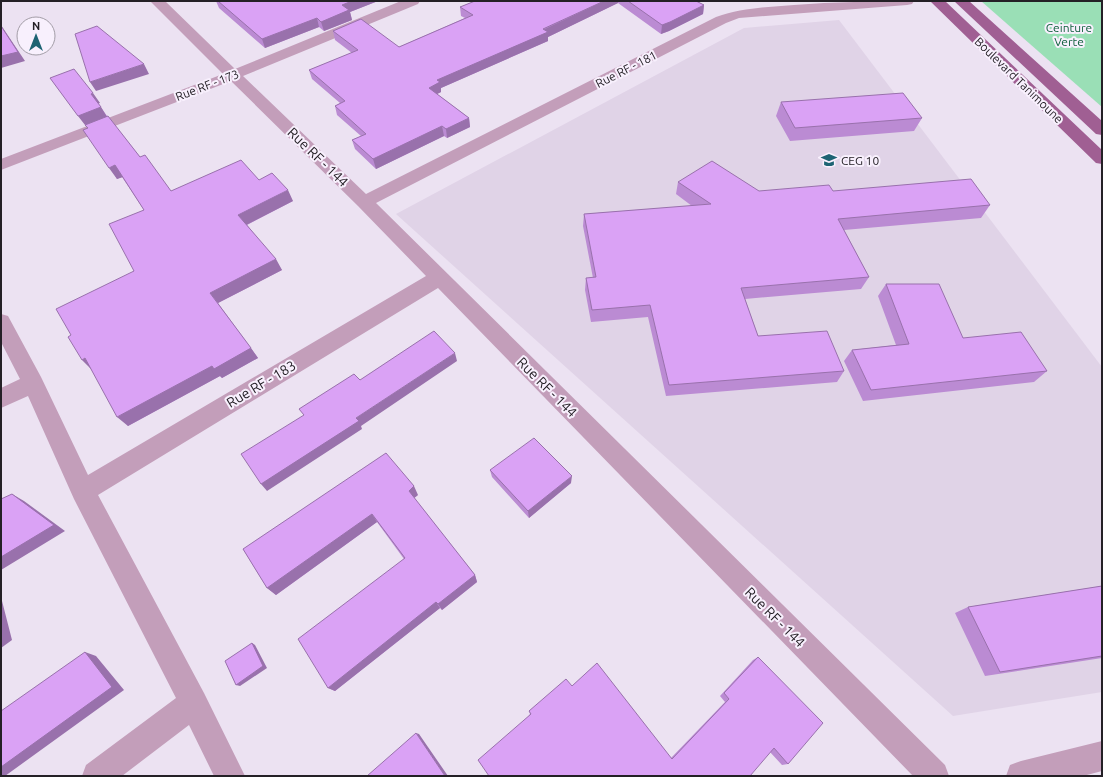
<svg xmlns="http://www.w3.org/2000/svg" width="1103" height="777" font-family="Ubuntu,sans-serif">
<rect width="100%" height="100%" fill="#ece2f2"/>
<path fill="#e0d3e7" d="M 839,20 L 1102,367 L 1102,692 L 953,716 L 396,214 L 744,28 Z"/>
<path fill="#9adfb6" d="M 981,1 L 1102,1 L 1102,107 Z"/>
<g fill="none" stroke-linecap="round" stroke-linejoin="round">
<path fill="#c39eba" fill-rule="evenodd" d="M 150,1 L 165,1 L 235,69 L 401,1 L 420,1 L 418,4 L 243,76 L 366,194 L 716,17 C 742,8 767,7 794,5 C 834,2 874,1 914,1 L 912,4 L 907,5 L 739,18 L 726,23 L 376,203 L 945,765 L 949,776 L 913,776 L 438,288 L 98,495 L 204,693 L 245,776 L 214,776 L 189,725 L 122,776 L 82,776 L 86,765 L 176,698 L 74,499 L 28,396 L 1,408 L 1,388 L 20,379 L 1,342 L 1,314 L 8,316 L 41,377 L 88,475 L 426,276 L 358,206 L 231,81 L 1,170 L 1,159 L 223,74 Z
M 1102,741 L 1102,771 L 1083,776 L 1006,776 L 1010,765 L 1021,761 Z"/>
<path fill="#a05f93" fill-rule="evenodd" d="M 930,1 L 945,1 L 1102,150 L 1102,164 L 1096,163 Z
M 954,1 L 969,1 L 1102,121 L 1102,135 L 1096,134 Z"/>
</g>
<path fill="#bb8bd3" d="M 216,1 L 378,1 L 350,12 L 352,20 L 324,31 L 319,27 L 265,48 L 219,8 Z
M 475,1 L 696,1 L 704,5 L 703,14 L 669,31 L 661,34 L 618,3 L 548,37 L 548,41 L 441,88 L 441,92 L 437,94 L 469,118 L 470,127 L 447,138 L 444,136 L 376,169 L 355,149 L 352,140 L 361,136 L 337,115 L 335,106 L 340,103 L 312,79 L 309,70 L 352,53 L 335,40 L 333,31 L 399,47 L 465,18 L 461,16 L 460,7 Z
M 50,78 L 100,103 L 98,103 L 107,116 L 140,157 L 171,191 L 259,180 L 293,201 L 247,225 L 282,270 L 218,303 L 258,358 L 222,378 L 220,376 L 128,426 L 91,369 L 71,335 L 134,271 L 144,210 L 122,177 L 117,179 L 88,128 Z
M 781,102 L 922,118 L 914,131 L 790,141 L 776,116 Z
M 678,182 L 759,191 L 833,191 L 990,205 L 981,218 L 844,230 L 869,277 L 861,289 L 745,299 L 758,336 L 844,371 L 837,382 L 666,396 L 648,317 L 591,322 L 585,290 L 586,278 L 593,278 L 583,226 L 584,214 L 692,206 L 676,194 Z
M 886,284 L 963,338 L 1047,371 L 1034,382 L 863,401 L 844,361 L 852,350 L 896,345 L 878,296 Z
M 490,470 L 571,483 L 529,518 L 492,477 Z
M 418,495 L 414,498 L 475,575 L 477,582 L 442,610 L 440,608 L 335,691 L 328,688 L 404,559 L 377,522 L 276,595 L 267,588 L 243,549 Z
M 1102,586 L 1102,658 L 985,676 L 955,613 L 968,607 Z
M 758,657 L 788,764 L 782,765 L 770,752 L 489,776 L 530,714 L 529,711 L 572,686 L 671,758 L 725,702 L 720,696 L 753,660 Z"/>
<path fill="#9971ac" d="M 352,1 L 378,1 L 350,12 L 352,20 L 324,31 L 321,22 L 342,5 Z
M 604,1 L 618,1 L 618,3 L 548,37 L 548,41 L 441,88 L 441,92 L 431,97 L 429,88 L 437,80 Z
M 704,5 L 703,14 L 669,31 L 661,34 L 662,25 Z
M 317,18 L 319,27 L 265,48 L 262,39 Z
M 1,25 L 25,61 L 1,68 Z
M 144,64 L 149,74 L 96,91 L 90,82 Z
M 93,93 L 100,103 L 97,104 L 91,94 Z
M 101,107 L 107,117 L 85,125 L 78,116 Z
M 469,118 L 470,127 L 447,138 L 446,129 Z
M 442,126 L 444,136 L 376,169 L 373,159 Z
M 115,165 L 123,177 L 117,179 L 109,168 Z
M 288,190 L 293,201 L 244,226 L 238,215 Z
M 276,259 L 282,270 L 218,303 L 210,293 Z
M 251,348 L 258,358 L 222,378 L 220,376 L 128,426 L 117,417 L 212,366 Z
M 455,353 L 457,361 L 361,426 L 362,429 L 267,491 L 261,484 L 356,418 Z
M 85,358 L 92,370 L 82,360 Z
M 572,476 L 571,483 L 529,518 L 528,511 Z
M 414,486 L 418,495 L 413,499 L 409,491 Z
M 12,494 L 24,501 L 65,531 L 1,570 L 1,557 Z
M 372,514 L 377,522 L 276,595 L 267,588 Z
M 475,575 L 477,582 L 442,610 L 438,604 Z
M 1,597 L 12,640 L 1,648 Z
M 436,602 L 440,608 L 335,691 L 328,688 Z
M 252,643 L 255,645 L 267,668 L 240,686 L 236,685 Z
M 85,652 L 96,656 L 124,690 L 5,776 L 1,776 L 1,767 Z
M 416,733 L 419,734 L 448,776 L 445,776 Z"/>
<path fill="#daa2f5" stroke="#9971ac" d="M 218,1 L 352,1 L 342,5 L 349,10 L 321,22 L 317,18 L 262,39 Z
M 475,1 L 604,1 L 543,29 L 548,32 L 437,80 L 440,82 L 429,88 L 469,118 L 446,129 L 442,126 L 373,159 L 352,140 L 366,134 L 335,106 L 345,101 L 309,70 L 358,50 L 333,31 L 361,19 L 399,47 L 473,15 L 460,7 Z
M 628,1 L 696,1 L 704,5 L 670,22 L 662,25 Z
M 1,26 L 18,52 L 1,56 Z
M 97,26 L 144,64 L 90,82 L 75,34 Z
M 74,69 L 93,93 L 91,94 L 101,107 L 78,116 L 50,78 Z
M 903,93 L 922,118 L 795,128 L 781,102 Z
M 108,116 L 140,157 L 145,155 L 171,191 L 241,160 L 259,180 L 272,173 L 288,190 L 238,215 L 276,259 L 210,293 L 251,348 L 214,369 L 212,366 L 117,417 L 85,358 L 82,360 L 68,337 L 71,335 L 56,309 L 134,271 L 109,224 L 144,210 L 115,165 L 109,168 L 83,130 L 88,128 L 85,125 Z
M 712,161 L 759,191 L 829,185 L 833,191 L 971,179 L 990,205 L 838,219 L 869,277 L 741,288 L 758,336 L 827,331 L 844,371 L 669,385 L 650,305 L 592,310 L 586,278 L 596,277 L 584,214 L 711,204 L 678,182 Z
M 886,284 L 939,284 L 963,338 L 1021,332 L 1047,371 L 871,390 L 852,350 L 909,344 Z
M 434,331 L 455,353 L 356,418 L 359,421 L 261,484 L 241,454 L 304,415 L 299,409 L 354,374 L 360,380 Z
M 534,438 L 572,476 L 528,511 L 490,470 Z
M 386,453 L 414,486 L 409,491 L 475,575 L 438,604 L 436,602 L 328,688 L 298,639 L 405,558 L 372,514 L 267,588 L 243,549 Z
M 12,494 L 54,525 L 1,557 L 1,499 Z
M 1102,586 L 1102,656 L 1000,672 L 968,607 Z
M 252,643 L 263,666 L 236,685 L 225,661 Z
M 85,652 L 112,687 L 1,767 L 1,711 Z
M 758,657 L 823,723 L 788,764 L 774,748 L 750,776 L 489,776 L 478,760 L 531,714 L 529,711 L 566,679 L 572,686 L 597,663 L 672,759 L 729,699 L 724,693 Z
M 416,733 L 445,776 L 367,776 Z"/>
<defs>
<symbol id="school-bare" viewBox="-9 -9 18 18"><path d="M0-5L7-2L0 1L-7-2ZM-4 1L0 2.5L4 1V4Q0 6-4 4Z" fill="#1d6373" stroke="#f8f0fd" stroke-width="2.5" paint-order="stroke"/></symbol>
</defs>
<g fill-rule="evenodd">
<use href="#school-bare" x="818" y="149" width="22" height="22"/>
</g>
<g text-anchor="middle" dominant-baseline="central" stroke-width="4" stroke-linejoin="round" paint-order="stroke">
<g font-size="12" fill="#0e5f3b" stroke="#f8f0fd">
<text x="1069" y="27">Ceinture<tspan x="1069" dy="14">Verte</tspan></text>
</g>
<g font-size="12" fill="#242026" stroke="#f8f0fd">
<text transform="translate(626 69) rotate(-27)">Rue RF - 181</text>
<text transform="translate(1019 80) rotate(44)">Boulevard Tanimoune</text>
<text transform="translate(207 85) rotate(-21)">Rue RF - 173</text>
</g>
<g font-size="12" fill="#242026" stroke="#f8f0fd" text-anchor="start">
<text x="841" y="160">CEG 10</text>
</g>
<g font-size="14" fill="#242026" stroke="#f8f0fd">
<text transform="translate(318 157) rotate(44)">Rue RF - 144</text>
<text transform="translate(261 384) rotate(-31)">Rue RF - 183</text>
<text transform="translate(547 387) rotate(45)">Rue RF - 144</text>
<text transform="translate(775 617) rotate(45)">Rue RF - 144</text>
</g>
</g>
<rect width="1103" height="777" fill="none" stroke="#242026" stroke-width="4"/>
<g transform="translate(36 36)"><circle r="19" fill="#f8f0fd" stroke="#a39da7"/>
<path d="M0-3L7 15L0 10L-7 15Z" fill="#1d6373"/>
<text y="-6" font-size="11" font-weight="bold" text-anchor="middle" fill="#242026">N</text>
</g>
</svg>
